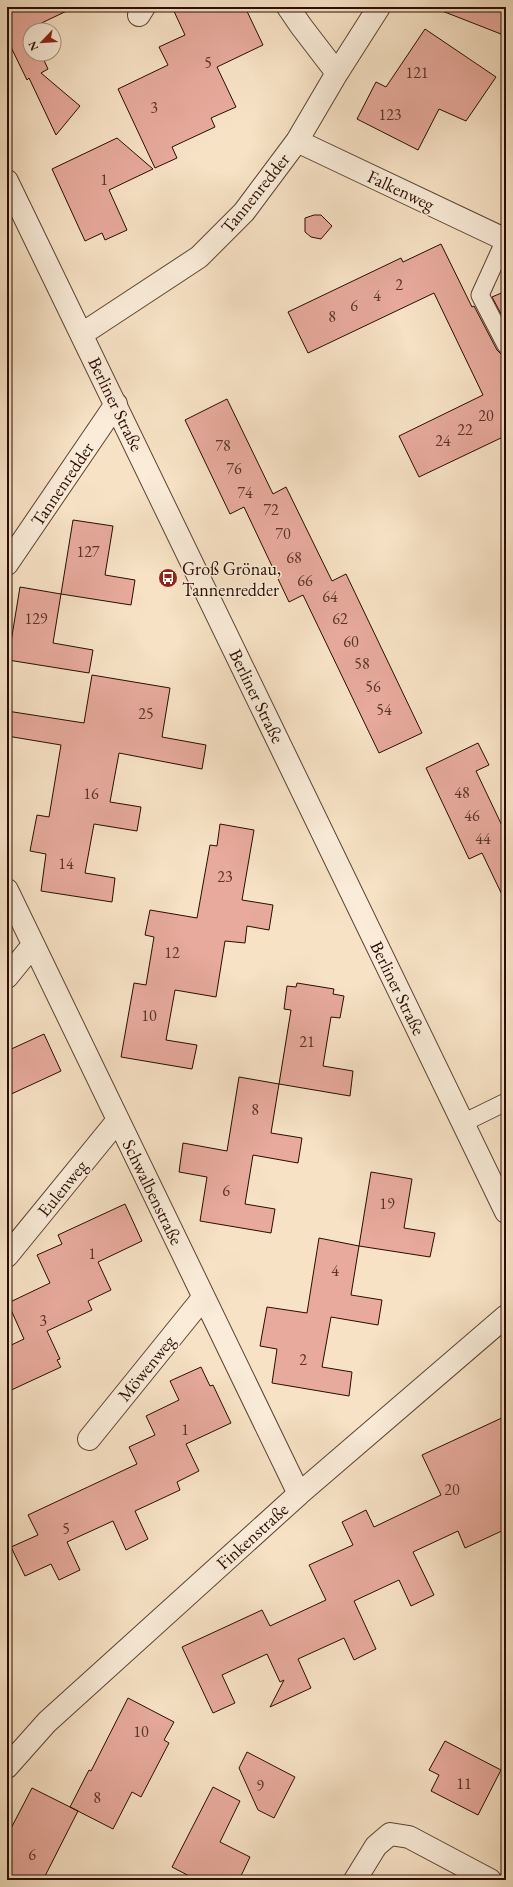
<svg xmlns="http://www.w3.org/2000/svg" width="513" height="1887" font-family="'EB Garamond',serif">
<rect width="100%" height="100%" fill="#f7e2c5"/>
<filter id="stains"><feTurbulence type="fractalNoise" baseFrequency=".005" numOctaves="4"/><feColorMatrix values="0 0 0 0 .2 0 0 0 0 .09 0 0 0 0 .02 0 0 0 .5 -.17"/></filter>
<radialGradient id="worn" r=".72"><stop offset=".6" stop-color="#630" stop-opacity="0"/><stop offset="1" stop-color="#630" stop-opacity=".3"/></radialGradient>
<path fill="#e7aa9c" stroke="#290c02" d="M 7,7 L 75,7 L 29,29 L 30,54 L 41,54 L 48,69 L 41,73 L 80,106 L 56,135 L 29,78 L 27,80 L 7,39 Z
M 172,7 L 245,7 L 263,45 L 217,67 L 236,107 L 211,118 L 215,127 L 172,147 L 177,158 L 155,168 L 118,89 L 168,65 L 159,47 L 185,35 Z
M 437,7 L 506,7 L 506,36 L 437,9 Z
M 425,29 L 496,77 L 466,121 L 439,109 L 418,150 L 357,119 L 376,82 L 386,87 Z
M 117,138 L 153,169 L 109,190 L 127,230 L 105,240 L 102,233 L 85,241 L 52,169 Z
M 314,215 L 321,215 L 332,226 L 321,239 L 311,237 L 305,232 L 305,218 Z
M 441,244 L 472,307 L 474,306 L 497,350 L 501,354 L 506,355 L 506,443 L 503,437 L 419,477 L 399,436 L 483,395 L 434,293 L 308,353 L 288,312 L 401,258 L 403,262 Z
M 506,291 L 506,323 L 492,297 Z
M 227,399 L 273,494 L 286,487 L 332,581 L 346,574 L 422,733 L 379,753 L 303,595 L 289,602 L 244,507 L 230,514 L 185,420 Z
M 73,520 L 113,526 L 105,575 L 135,580 L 131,605 L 61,594 Z
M 20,587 L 61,594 L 53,643 L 93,650 L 89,673 L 8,660 Z
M 92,675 L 170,688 L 162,737 L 206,745 L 202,769 L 119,753 L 110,802 L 141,807 L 137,831 L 94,824 L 85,873 L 115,878 L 112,902 L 41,891 L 46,854 L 30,851 L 37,815 L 49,817 L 61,745 L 7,736 L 7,711 L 84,723 Z
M 478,743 L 489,765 L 476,771 L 506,834 L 506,903 L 482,853 L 469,859 L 426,768 Z
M 220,824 L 254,830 L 242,900 L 273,905 L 269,930 L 247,926 L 245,943 L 225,941 L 216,997 L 175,990 L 166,1040 L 197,1045 L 192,1069 L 121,1057 L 134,983 L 146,985 L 154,937 L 145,935 L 150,910 L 197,918 L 210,845 L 217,846 Z
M 297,983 L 334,989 L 333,994 L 344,996 L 340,1018 L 331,1017 L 323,1066 L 353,1071 L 350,1096 L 279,1084 L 291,1010 L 284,1009 L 287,986 L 296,987 Z
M 44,1034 L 61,1071 L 7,1096 L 7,1051 Z
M 239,1077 L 279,1084 L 271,1133 L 302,1138 L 298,1163 L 253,1155 L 245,1204 L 275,1209 L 271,1233 L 200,1221 L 207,1177 L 179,1172 L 183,1143 L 227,1151 Z
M 371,1172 L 412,1179 L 404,1228 L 435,1233 L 430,1257 L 359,1246 Z
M 125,1204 L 142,1241 L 98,1262 L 111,1290 L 88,1301 L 92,1310 L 47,1331 L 60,1359 L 57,1360 L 61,1367 L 7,1392 L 7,1347 L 24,1339 L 8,1303 L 50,1283 L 37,1255 L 62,1244 L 58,1235 Z
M 319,1238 L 359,1246 L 351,1295 L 382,1300 L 378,1325 L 331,1317 L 322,1367 L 352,1372 L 349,1396 L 272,1383 L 277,1349 L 260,1346 L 267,1307 L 307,1313 Z
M 201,1367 L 210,1386 L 213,1385 L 231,1423 L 186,1444 L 199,1471 L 177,1482 L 180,1490 L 135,1511 L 148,1539 L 126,1550 L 113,1521 L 67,1542 L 80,1570 L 59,1580 L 51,1564 L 25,1576 L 11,1547 L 38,1535 L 28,1515 L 137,1464 L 129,1447 L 155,1435 L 146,1416 L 179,1400 L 170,1381 Z
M 506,1416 L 506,1529 L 465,1548 L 458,1531 L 413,1552 L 434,1595 L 411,1606 L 399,1580 L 354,1601 L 376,1649 L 354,1660 L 344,1638 L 298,1659 L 311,1688 L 270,1707 L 284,1680 L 280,1682 L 267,1654 L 222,1675 L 235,1703 L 213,1713 L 182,1647 L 262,1610 L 270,1626 L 326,1600 L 309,1565 L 353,1545 L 342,1522 L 366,1510 L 374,1527 L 441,1495 L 422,1455 Z
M 128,1698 L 174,1722 L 164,1740 L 169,1743 L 141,1797 L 132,1792 L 113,1829 L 70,1807 L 89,1770 L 91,1771 Z
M 445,1741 L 501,1770 L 478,1815 L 431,1791 L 439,1775 L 429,1770 Z
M 247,1752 L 295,1777 L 274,1818 L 258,1810 L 239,1768 Z
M 213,1787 L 240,1801 L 220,1842 L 250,1857 L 239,1880 L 197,1880 L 172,1867 Z
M 32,1788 L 78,1811 L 43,1880 L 7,1880 L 7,1836 Z"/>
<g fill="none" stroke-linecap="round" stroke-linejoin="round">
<defs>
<path id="lane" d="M 505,240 L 480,295 L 506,345
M 463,1123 L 506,1102"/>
<path id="street" d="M 288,7 L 301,26 L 337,73
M 139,15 L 144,7
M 297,141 L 506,240
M 7,181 L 506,1212
M 82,334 L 199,257 L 244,212 L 297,141 L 337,73 L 379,7
M 7,564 L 116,404
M 7,890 L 299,1494
M 7,977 L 33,945
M 7,1256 L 118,1120
M 89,1439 L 203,1298
M 7,1767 L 47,1722 L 299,1494 L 506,1316
M 355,1880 L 376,1846 L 390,1834 L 409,1837 L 490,1880"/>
</defs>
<use href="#lane" stroke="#5c4233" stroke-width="19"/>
<use href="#street" stroke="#5c4233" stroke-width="24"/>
<use href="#lane" stroke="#faecd9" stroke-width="17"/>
<use href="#street" stroke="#faecd9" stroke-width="22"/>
</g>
<defs>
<symbol id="bus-disc" viewBox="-11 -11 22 22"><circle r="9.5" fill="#8f2418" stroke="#faecd9"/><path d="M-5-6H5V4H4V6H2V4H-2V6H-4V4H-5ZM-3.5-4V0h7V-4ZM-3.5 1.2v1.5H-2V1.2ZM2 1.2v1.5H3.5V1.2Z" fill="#fff"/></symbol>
</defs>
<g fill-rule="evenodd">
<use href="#bus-disc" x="157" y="567" width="22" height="22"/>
</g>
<g text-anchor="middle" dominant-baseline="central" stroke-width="3" stroke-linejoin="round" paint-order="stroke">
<g font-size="16" fill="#583428">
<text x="208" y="62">5</text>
<text x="417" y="72">121</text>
<text x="154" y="107">3</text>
<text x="390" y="114">123</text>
<text x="104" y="179">1</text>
<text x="399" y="284">2</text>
<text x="377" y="295">4</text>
<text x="354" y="305">6</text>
<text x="332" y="316">8</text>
<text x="486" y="415">20</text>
<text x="465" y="429">22</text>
<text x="443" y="440">24</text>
<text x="223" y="445">78</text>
<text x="234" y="468">76</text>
<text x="245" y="492">74</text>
<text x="271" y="509">72</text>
<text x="283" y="533">70</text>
<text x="88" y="551">127</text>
<text x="294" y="557">68</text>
<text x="305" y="580">66</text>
<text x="330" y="596">64</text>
<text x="36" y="618">129</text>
<text x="340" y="618">62</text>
<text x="351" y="641">60</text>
<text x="362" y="663">58</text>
<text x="373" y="686">56</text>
<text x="384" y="709">54</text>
<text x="146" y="713">25</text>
<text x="462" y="792">48</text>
<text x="91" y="793">16</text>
<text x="472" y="815">46</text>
<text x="483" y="838">44</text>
<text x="66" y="863">14</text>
<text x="225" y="876">23</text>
<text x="172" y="952">12</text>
<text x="149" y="1015">10</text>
<text x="307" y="1041">21</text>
<text x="255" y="1109">8</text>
<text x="226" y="1190">6</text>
<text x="387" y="1203">19</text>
<text x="92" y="1253">1</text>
<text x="335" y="1270">4</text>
<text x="43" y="1320">3</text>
<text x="303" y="1359">2</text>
<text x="185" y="1429">1</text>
<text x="452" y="1489">20</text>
<text x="66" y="1528">5</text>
<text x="141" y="1731">10</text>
<text x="464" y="1783">11</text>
<text x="260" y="1785">9</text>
<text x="97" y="1797">8</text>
<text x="32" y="1854">6</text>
</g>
<g font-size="18" fill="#290c02" stroke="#faecd9">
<text transform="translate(401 190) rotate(25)">Falkenweg</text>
<text transform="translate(255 193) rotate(-51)">Tannenredder</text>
<text transform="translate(116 404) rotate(64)">Berliner Straße</text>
<text transform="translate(62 484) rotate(-56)">Tannenredder</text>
<text transform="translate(257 696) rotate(64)">Berliner Straße</text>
<text transform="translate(398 988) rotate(64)">Berliner Straße</text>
<text transform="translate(62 1188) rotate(-51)">Eulenweg</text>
<text transform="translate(153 1192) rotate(64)">Schwalbenstraße</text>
<text transform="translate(146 1368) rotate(-51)">Möwenweg</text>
<text transform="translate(252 1536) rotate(-42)">Finkenstraße</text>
</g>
<g font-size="18" fill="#290c02" stroke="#faecd9" text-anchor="start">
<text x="182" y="568">Groß Grönau,<tspan x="182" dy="21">Tannenredder</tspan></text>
</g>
</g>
<rect width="513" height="1887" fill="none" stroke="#f7e2c5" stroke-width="24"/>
<rect x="8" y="8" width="497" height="1871" fill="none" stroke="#290c02" stroke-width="2"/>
<rect x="12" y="12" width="489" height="1863" fill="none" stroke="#290c02"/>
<g transform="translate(42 42) rotate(245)"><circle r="19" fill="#faecd9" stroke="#a69283"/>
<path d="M0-3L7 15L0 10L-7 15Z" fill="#8f2418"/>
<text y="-6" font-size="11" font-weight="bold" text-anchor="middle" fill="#290c02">N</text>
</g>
<rect width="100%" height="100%" filter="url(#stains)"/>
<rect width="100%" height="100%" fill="url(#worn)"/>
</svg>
